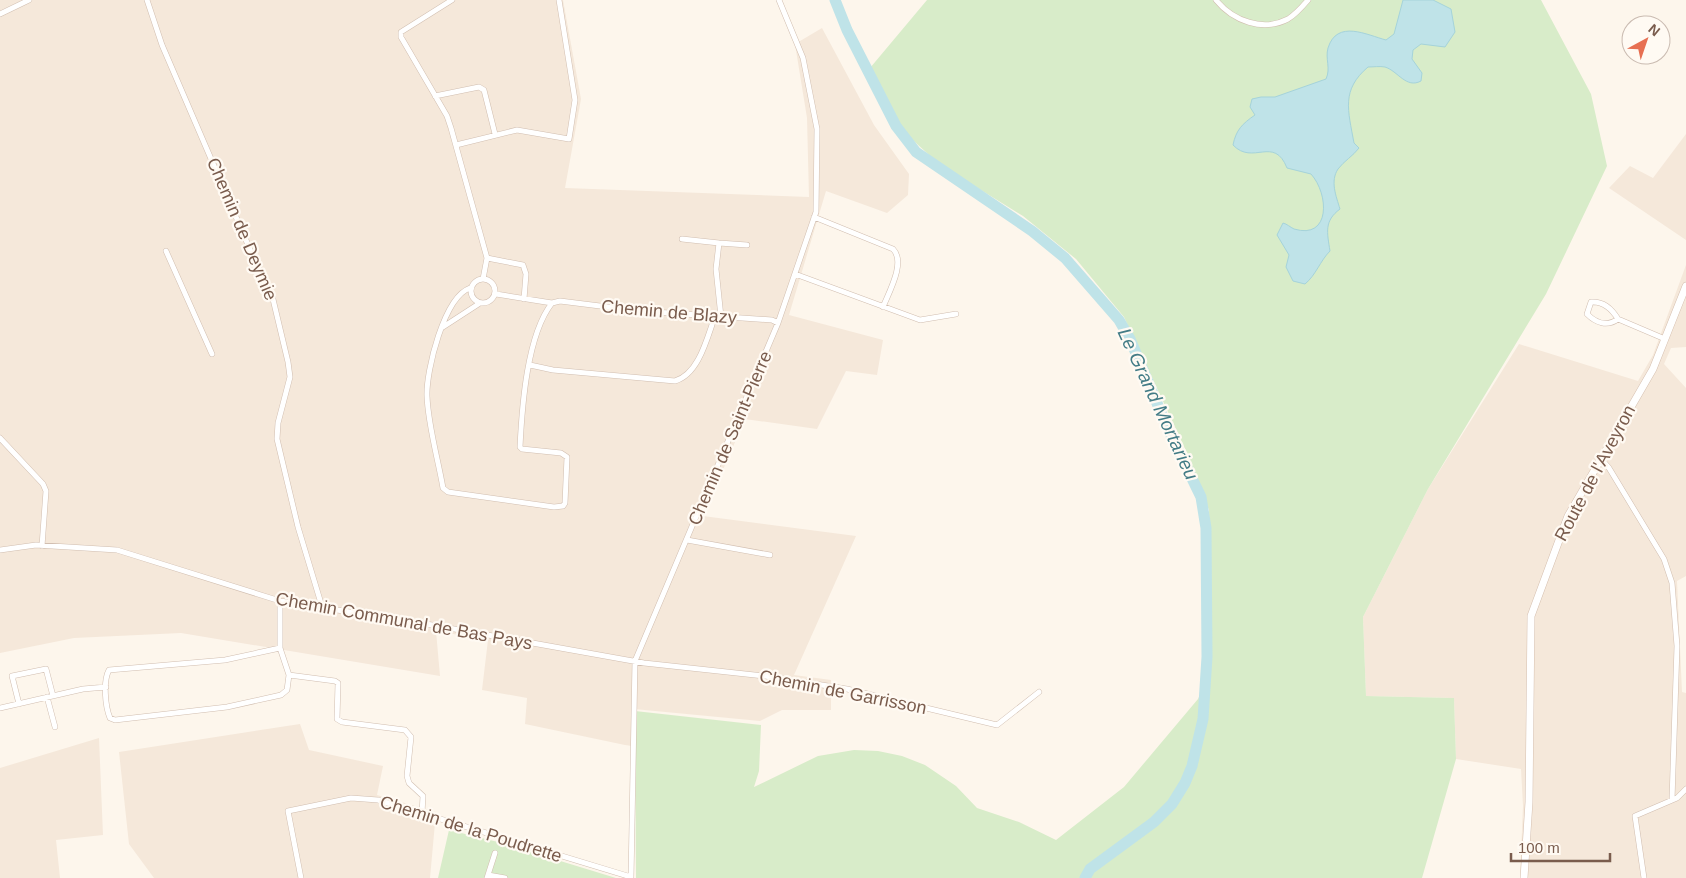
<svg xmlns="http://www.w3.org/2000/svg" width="1686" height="878" font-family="Arial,sans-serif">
<rect width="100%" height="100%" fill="#fdf6ec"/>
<path fill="#f5e8da" d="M 0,0 L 563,0 L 581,99 L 565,188 L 809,197 L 807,118 L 795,44 L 822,28 L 874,125 L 909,174 L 908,195 L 887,213 L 826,191 L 789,315 L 883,340 L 877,375 L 846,371 L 817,429 L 745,419 L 703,516 L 856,536 L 794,675 L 831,680 L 831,710 L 782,710 L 760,721 L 634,709 L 632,746 L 625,745 L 525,724 L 527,698 L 482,690 L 488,640 L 436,631 L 440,676 L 181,633 L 74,638 L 0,653 Z
M 1686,134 L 1686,240 L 1609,188 L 1630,166 L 1653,178 Z
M 1686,265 L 1686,347 L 1671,348 L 1664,364 L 1686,388 L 1686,576 L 1677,581 L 1682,692 L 1686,693 L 1686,878 L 1520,878 L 1523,806 L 1521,769 L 1456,759 L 1454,698 L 1366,696 L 1363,617 L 1428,489 L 1519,344 L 1638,381 L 1653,355 Z
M 300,724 L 309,750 L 383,766 L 377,795 L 436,812 L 430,878 L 154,878 L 129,844 L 119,752 Z
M 99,738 L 103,835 L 56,840 L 60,878 L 0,878 L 0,768 Z"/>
<path fill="#d8ecc9" d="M 927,0 L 1541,0 L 1591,94 L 1607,166 L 1546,294 L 1428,489 L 1363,617 L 1366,696 L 1454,698 L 1456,759 L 1422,878 L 636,878 L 635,711 L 761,725 L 759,771 L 754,787 L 818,756 L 854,750 L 878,751 L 902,756 L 925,765 L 956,786 L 977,808 L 1019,822 L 1056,840 L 1124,787 L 1198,699 L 1211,672 L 1209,510 L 1187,453 L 1124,317 L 1076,259 L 1023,216 L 939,164 L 905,133 L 870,68 Z
M 449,830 L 498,842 L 616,878 L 438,878 Z"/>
<path fill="#bfe3e8" stroke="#a5d3da" d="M 1403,0 L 1433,0 L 1451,9 L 1455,32 L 1445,47 L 1421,44 L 1413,50 L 1412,59 L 1422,73 L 1421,81 C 1406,89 1398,71 1385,67 C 1380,66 1373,67 1368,67 C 1341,90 1348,110 1354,143 L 1359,148 C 1353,156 1344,161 1338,169 C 1330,181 1336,196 1340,209 C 1324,221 1327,232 1330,251 C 1320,261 1316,275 1305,284 L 1293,281 L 1286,267 L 1289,255 L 1277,235 L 1283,223 C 1287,224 1290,227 1294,229 C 1331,240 1329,194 1311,174 L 1287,168 C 1274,135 1253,166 1233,145 C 1236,130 1242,124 1255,115 L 1250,107 L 1252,99 L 1261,97 L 1275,97 L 1326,79 C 1331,68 1325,59 1328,48 C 1337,19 1367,35 1386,40 L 1394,34 Z"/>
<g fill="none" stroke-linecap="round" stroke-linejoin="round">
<path stroke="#bfe3e8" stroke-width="11" d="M 835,0 L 847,30 L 896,126 L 916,152 L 1032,231 L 1065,258 L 1119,320 L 1130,339 L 1167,427 L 1201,497 L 1206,528 L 1207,657 L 1203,719 L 1192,766 L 1185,783 L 1172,804 L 1154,822 L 1090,869 L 1085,878"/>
<defs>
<path id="street" d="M 147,0 L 162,45 L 255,261 L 272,295 L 288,362 L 290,377 L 278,423 L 277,439 L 298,527 L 323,610
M 452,0 L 401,32 L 401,37 L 447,116 L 451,128 L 487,258 L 483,279
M 1216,0 C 1233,21 1263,32 1288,19 C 1296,14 1302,7 1308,0
M 0,14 L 29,0
M 435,96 L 479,87 L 484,90 L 495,134
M 456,145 L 517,130 L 569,139 L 575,100 L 559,0
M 814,217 L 893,249 C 906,262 889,292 883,307
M 682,239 L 719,243 L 716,269 L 721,317
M 719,243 L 747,245
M 166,251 L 212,354
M 487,258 L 523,265 L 526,274 L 524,299
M 795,274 L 920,320 L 956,314
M471 291a12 12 0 1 1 24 0a12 12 0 1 1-24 0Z
M 470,288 C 444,297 426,371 427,396 C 428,425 438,459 443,488 L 448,492 L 554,507 L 563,506 L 565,503 L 567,457 L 561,453 L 522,449 L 520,447 C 522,406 527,335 552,303 L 560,301 L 640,311 L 772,320 L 778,323
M 496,294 L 552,303
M 1618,319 C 1607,327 1596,323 1587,314 L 1591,302 C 1603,301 1612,309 1618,319 L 1665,339
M 443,327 L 480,303
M 530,365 L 553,370 L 675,381 C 699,374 707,338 715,316
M 0,438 L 43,484 L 46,491 L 42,546
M 1601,459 L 1609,468 L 1664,559 L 1672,583 L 1677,646 L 1672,800
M 687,540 L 770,555
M 0,550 L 36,545 L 117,550 L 280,601 L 432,625 L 644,663 L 765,676 L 847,689 L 997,725 L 1039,692
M 280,601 L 280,648 L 289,675 L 287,690 L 281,695 L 227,707 L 115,720 L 110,718 C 105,706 103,681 109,670 L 225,660 L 280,648
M 289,675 L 335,681 L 338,683 L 337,719 L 342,722 L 405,730 L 411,737 L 407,776 L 409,783 L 423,796 L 422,813
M 47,697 L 55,727
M 19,704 L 12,676 L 46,669 L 53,696
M 0,708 L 83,689 L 106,687
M 488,875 L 505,878
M 301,878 L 288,811 L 351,798 L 378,800 L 631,877
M 487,878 L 495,853
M 631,878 L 635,661 L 778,323 L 816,212 L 817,129 L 803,58 L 779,0
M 1644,878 L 1635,816 L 1677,798 L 1686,789"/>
<path id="secondary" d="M 1524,878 L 1529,802 L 1531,616 L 1568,516 L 1653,369 L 1686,286"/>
</defs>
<use href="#street" stroke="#d1beb0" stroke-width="6"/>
<use href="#secondary" stroke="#d6c0b0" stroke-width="8"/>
<use href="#street" stroke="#fff" stroke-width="5"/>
<use href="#secondary" stroke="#fff" stroke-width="7"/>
</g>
<g text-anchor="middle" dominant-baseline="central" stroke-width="4.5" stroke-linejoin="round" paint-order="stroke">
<g font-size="18" fill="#7a5c4d" stroke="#fffaf3">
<text transform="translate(242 229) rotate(67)">Chemin de Deymie</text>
<text transform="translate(669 312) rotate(5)">Chemin de Blazy</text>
<text transform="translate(730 438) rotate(-67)">Chemin de Saint-Pierre</text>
<text transform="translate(1595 473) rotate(-62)">Route de l'Aveyron</text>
<text transform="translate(404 621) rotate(10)">Chemin Communal de Bas Pays</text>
<text transform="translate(843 692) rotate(11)">Chemin de Garrisson</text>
<text transform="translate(471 829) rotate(17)">Chemin de la Poudrette</text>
</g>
<g font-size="19" font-style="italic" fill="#437c86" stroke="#fffaf3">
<text transform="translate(1158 404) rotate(65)">Le Grand Mortarieu</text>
</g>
</g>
<g transform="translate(1646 40) rotate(40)"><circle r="24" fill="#fffaf3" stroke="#cabbb1"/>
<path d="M0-4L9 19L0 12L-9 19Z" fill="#e76f51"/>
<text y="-8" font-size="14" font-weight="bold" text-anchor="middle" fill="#7a5c4d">N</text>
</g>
<path d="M1511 853v8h99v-8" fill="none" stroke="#7a5c4d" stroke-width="2.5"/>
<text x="1518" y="853" font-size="15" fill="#7a5c4d" stroke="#fffaf3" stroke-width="4" paint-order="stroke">100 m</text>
</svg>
